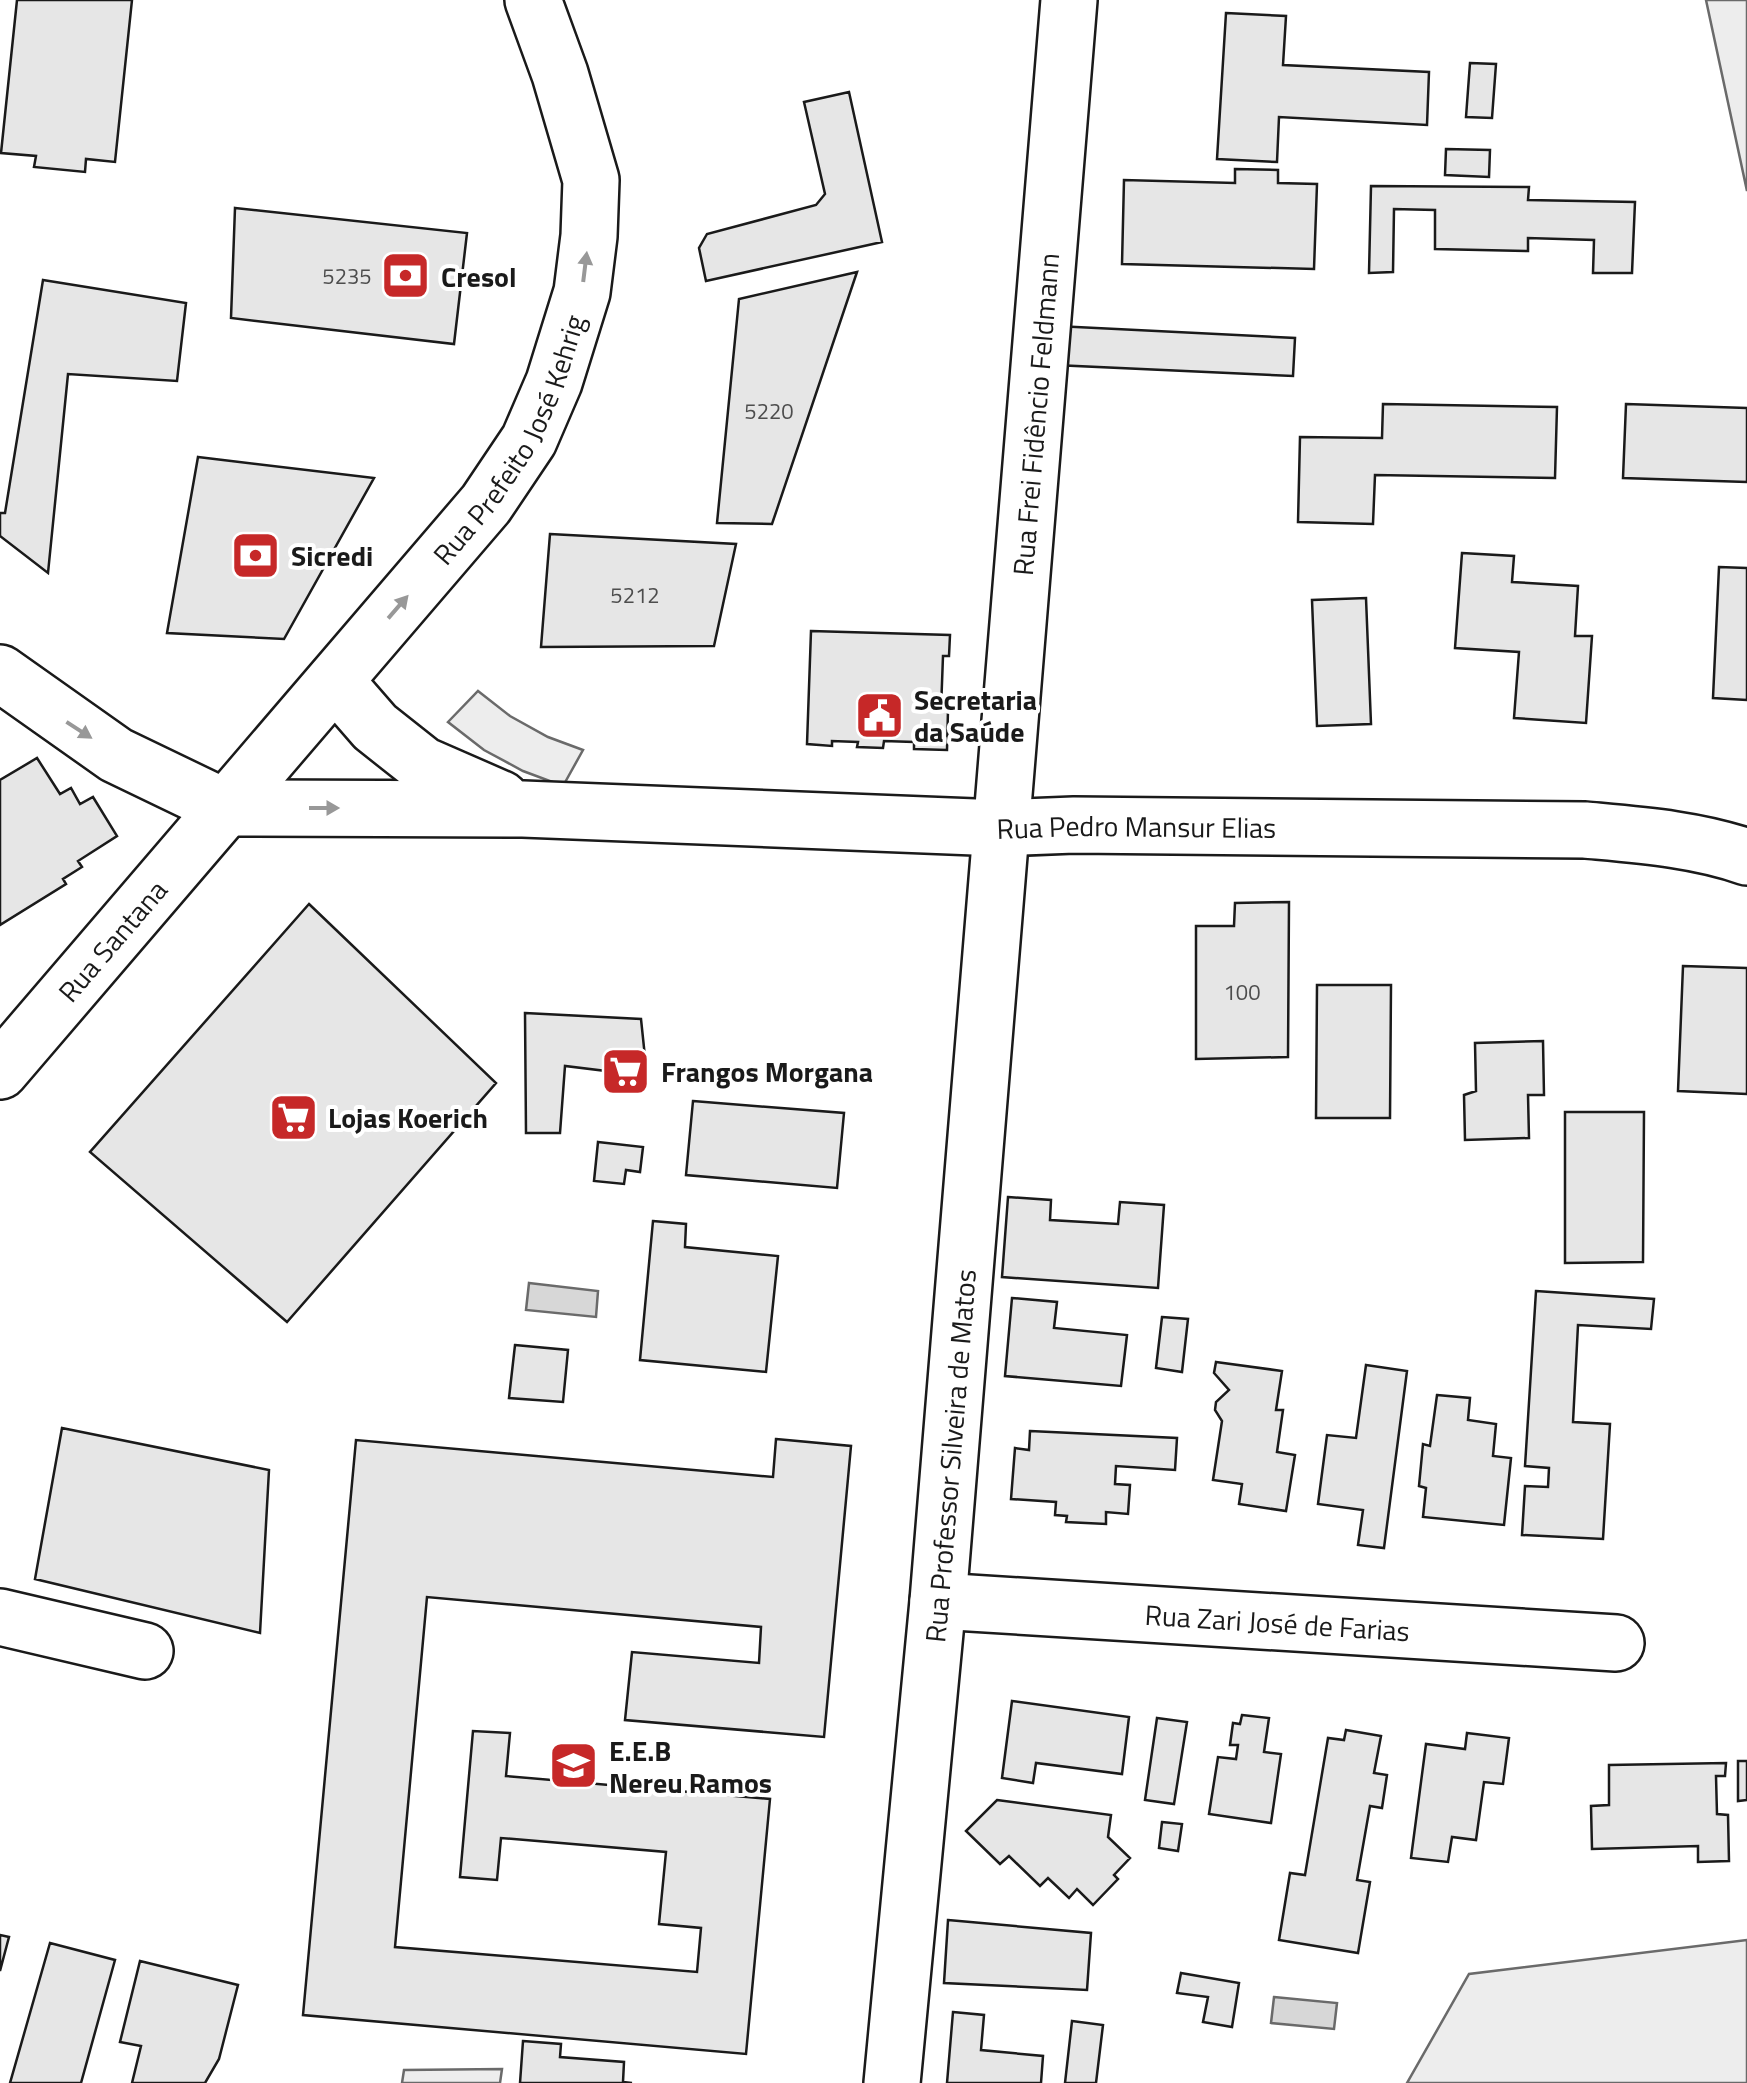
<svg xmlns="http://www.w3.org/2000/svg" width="1747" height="2083" font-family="'Titillium Web',sans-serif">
<rect width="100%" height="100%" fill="#fff"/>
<path fill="#ededed" stroke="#6a6a6a" stroke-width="2.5" d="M 1706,0 L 1747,0 L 1747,191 Z
M 478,691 L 510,716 L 548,737 L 583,750 L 563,786 L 523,771 L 484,750 L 448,722 Z
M 1747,1940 L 1747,2083 L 1407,2083 L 1469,1974 Z
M 502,2069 L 500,2083 L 402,2083 L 404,2070 Z"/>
<path fill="#d7d7d7" stroke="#6a6a6a" stroke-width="2.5" d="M 529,1283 L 598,1291 L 596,1317 L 526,1310 Z
M 1274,1997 L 1337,2003 L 1334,2029 L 1271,2023 Z"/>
<path fill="#e6e6e6" stroke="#1a1a1a" stroke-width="2.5" d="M 17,0 L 132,0 L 115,162 L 86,159 L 85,172 L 34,167 L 36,156 L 1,153 Z
M 1226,13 L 1286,16 L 1283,65 L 1429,72 L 1427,125 L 1279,117 L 1277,162 L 1217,159 Z
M 1470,63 L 1496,64 L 1492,118 L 1466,117 Z
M 849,92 L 882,242 L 706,281 L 699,248 L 707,234 L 816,205 L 825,194 L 804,102 Z
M 1446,149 L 1490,150 L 1489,177 L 1445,175 Z
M 1235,169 L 1278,170 L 1278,183 L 1317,184 L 1314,269 L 1122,264 L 1124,180 L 1235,183 Z
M 1371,186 L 1529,187 L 1528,200 L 1635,202 L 1632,273 L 1593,273 L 1594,240 L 1528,238 L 1528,251 L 1435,249 L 1435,210 L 1394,209 L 1393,272 L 1369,273 Z
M 235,208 L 467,233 L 454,344 L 231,318 Z
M 857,272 L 772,524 L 717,523 L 739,299 Z
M 43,280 L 186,303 L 177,381 L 68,374 L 48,573 L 0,536 L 0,513 L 5,513 Z
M 1056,326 L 1295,338 L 1293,376 L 1055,365 Z
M 1383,404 L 1557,407 L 1555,478 L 1375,475 L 1373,524 L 1298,522 L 1300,437 L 1382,438 Z
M 1626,404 L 1747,408 L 1747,482 L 1623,478 Z
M 198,457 L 374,478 L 284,639 L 167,633 Z
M 550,534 L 736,544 L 714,646 L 541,647 Z
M 1462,553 L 1514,556 L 1512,582 L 1578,586 L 1575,636 L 1592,636 L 1586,723 L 1514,718 L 1519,652 L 1455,648 Z
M 1719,567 L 1747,568 L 1747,700 L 1713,698 Z
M 1366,598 L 1371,724 L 1317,726 L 1312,600 Z
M 811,631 L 950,635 L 949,656 L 943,656 L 941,710 L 948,710 L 947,750 L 914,749 L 914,742 L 884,741 L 883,748 L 857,747 L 858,742 L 832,741 L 832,746 L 807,744 Z
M 37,758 L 60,794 L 71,788 L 80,804 L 93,797 L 117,836 L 78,861 L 82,867 L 63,879 L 66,884 L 0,925 L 0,780 Z
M 1289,902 L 1288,1057 L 1196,1059 L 1196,926 L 1234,926 L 1235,903 Z
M 309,904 L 496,1083 L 287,1322 L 90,1152 Z
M 1683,966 L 1747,968 L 1747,1094 L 1678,1091 Z
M 1317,985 L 1391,985 L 1390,1118 L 1316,1118 Z
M 525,1013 L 641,1019 L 647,1076 L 565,1066 L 560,1133 L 526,1133 Z
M 1543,1041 L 1544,1095 L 1528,1095 L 1529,1138 L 1465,1140 L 1464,1095 L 1476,1091 L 1475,1043 Z
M 693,1101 L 844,1113 L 837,1188 L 686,1175 Z
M 1565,1112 L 1644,1112 L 1643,1262 L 1565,1263 Z
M 598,1142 L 643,1147 L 640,1172 L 626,1170 L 624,1184 L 594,1181 Z
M 1008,1197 L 1051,1200 L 1050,1220 L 1118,1224 L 1120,1202 L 1164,1205 L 1158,1288 L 1002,1277 Z
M 653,1221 L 686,1224 L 685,1247 L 778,1256 L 766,1372 L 640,1360 Z
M 1536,1291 L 1654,1299 L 1651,1329 L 1578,1325 L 1573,1422 L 1610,1424 L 1603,1539 L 1522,1535 L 1525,1486 L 1548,1487 L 1549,1468 L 1525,1466 Z
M 1012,1298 L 1057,1302 L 1054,1328 L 1127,1335 L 1121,1386 L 1005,1376 Z
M 1162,1317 L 1188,1319 L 1182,1372 L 1156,1368 Z
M 515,1345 L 568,1350 L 563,1402 L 509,1398 Z
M 1216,1362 L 1282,1371 L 1276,1410 L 1283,1410 L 1277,1452 L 1295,1455 L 1286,1511 L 1239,1504 L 1242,1484 L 1213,1480 L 1222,1421 L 1215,1410 L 1216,1402 L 1229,1390 L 1214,1373 Z
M 1366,1365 L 1407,1371 L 1384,1548 L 1358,1545 L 1363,1510 L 1318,1504 L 1327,1435 L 1356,1438 Z
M 1437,1395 L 1470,1398 L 1468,1420 L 1496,1424 L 1493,1456 L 1511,1458 L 1504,1525 L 1423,1517 L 1426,1488 L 1419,1486 L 1423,1444 L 1430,1446 Z
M 62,1428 L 269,1470 L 260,1633 L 35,1579 Z
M 1030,1431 L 1177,1438 L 1175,1470 L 1116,1466 L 1115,1484 L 1130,1485 L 1128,1514 L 1106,1512 L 1106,1524 L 1066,1522 L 1067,1516 L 1055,1515 L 1056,1502 L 1011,1499 L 1015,1448 L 1029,1450 Z
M 776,1439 L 851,1446 L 824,1737 L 625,1720 L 632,1652 L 759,1663 L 761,1627 L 427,1597 L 395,1947 L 697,1972 L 701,1928 L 659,1924 L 666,1852 L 501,1838 L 497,1880 L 460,1877 L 473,1731 L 510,1733 L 506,1776 L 770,1799 L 746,2054 L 303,2015 L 356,1440 L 773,1477 Z
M 1012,1701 L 1129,1717 L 1122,1774 L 1036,1763 L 1033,1783 L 1002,1778 Z
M 1242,1715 L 1269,1718 L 1264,1752 L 1281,1754 L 1271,1823 L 1209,1814 L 1218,1757 L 1236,1759 L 1238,1745 L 1230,1745 L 1233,1723 L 1240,1724 Z
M 1157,1718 L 1187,1722 L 1174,1804 L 1145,1800 Z
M 1346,1730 L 1381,1736 L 1374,1773 L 1387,1775 L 1382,1808 L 1370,1806 L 1357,1880 L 1370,1882 L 1358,1953 L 1279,1940 L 1290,1873 L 1305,1875 L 1328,1738 L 1344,1740 Z
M 1467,1733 L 1509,1738 L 1503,1784 L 1484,1782 L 1476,1840 L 1452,1837 L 1448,1862 L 1411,1858 L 1426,1744 L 1465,1749 Z
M 1738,1761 L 1747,1761 L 1747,1800 L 1738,1801 Z
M 1726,1763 L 1725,1776 L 1716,1776 L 1717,1814 L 1728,1815 L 1729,1861 L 1698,1862 L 1698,1846 L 1592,1849 L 1591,1806 L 1609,1805 L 1609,1765 Z
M 997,1800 L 1111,1815 L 1108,1837 L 1130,1858 L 1114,1875 L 1118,1879 L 1093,1905 L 1077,1889 L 1069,1898 L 1048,1878 L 1040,1886 L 1009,1856 L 1000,1864 L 966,1831 Z
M 1162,1822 L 1182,1824 L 1178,1851 L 1159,1848 Z
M 948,1920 L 1091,1933 L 1087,1990 L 944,1983 Z
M 0,1935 L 9,1937 L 0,1971 Z
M 50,1943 L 115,1960 L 81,2083 L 10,2083 Z
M 140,1961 L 238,1985 L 219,2059 L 205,2083 L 132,2083 L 141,2046 L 120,2042 Z
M 1181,1973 L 1239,1983 L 1232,2027 L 1203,2022 L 1208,1997 L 1177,1993 Z
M 953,2012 L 984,2015 L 981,2050 L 1043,2056 L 1041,2083 L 947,2083 Z
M 1072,2021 L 1103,2025 L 1096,2083 L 1065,2083 Z
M 523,2041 L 561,2044 L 560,2057 L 624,2062 L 623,2082 L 632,2083 L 520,2083 Z"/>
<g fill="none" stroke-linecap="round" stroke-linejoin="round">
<defs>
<g id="minor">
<path id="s1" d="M 938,1601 L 1616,1643"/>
<path d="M 0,1617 L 145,1651"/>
<path id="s2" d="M 892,2083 L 938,1601 L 1069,0"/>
</g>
<g id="major">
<path id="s3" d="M 0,673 L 116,755 L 226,808 L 523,809 L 1000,828 L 1074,825 L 1585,830 C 1639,835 1696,839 1747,857"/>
<path d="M 335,681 L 375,727 L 423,765 L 501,799"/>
<path id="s4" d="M 0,1071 L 486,504 L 529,440 L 554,382 L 582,292 L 589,236 L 591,180 L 560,74 L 533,0"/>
</g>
</defs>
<use href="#minor" stroke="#1a1a1a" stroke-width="60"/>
<use href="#major" stroke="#1a1a1a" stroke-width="60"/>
<use href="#minor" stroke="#fff" stroke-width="55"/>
<use href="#major" stroke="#fff" stroke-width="55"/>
</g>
<defs><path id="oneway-solid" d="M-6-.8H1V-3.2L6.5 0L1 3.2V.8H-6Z" transform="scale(2.5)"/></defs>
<g fill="#989898">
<use href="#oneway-solid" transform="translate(585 267) rotate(-83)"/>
<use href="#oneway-solid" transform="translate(398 607) rotate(-49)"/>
<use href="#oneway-solid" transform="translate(79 730) rotate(33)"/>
<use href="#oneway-solid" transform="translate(324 808)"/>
</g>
<defs>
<symbol id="bank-square" viewBox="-11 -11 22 22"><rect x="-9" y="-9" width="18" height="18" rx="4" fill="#c62828" stroke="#fff"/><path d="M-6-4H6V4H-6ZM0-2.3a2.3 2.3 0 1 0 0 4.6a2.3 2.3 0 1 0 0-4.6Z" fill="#fff"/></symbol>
<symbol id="civic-square" viewBox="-11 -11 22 22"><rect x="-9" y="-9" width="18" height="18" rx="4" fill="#c62828" stroke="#fff"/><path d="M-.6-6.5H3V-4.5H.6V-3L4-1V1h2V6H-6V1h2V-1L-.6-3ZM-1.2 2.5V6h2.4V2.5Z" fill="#fff"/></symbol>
<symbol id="supermarket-square" viewBox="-11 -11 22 22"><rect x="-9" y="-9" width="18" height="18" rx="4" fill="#c62828" stroke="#fff"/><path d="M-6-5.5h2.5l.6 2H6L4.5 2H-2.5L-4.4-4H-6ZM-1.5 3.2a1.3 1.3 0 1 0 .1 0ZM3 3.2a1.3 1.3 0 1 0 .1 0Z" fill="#fff"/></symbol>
<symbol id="school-square" viewBox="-11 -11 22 22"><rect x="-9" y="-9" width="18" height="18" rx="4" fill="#c62828" stroke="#fff"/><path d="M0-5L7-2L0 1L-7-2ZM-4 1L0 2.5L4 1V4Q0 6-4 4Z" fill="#fff"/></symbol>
</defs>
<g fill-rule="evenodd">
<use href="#bank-square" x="378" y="248" width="55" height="55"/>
<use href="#bank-square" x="228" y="528" width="55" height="55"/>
<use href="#civic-square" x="852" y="688" width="55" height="55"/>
<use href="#supermarket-square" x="598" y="1044" width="55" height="55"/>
<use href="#supermarket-square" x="266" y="1090" width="55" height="55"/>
<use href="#school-square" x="546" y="1738" width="55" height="55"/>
</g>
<g text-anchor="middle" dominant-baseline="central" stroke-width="8" stroke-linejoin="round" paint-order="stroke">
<g font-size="22" fill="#4d4d4d">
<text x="347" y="276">5235</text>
<text x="769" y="411">5220</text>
<text x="635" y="595">5212</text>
<text x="1242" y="992">100</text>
</g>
<g font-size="28" font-weight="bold" fill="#1a1a1a" stroke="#fff" text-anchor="start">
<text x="441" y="276">Cresol</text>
<text x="291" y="555">Sicredi</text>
<text x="914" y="699">Secretaria<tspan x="914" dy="32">da Saúde</tspan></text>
<text x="661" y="1071">Frangos Morgana</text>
<text x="328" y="1117">Lojas Koerich</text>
<text x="609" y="1750">E.E.B<tspan x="609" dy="32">Nereu Ramos</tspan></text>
</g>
<g font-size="28" fill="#1a1a1a" stroke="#fff">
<text stroke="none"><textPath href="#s2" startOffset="1675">Rua Frei Fidêncio Feldmann</textPath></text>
<text stroke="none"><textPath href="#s4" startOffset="815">Rua Prefeito José Kehrig</textPath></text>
<text stroke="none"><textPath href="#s3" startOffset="1175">Rua Pedro Mansur Elias</textPath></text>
<text stroke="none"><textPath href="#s4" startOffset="172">Rua Santana</textPath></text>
<text stroke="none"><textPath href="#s2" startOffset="630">Rua Professor Silveira de Matos</textPath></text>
<text stroke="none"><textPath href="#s1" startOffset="340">Rua Zari José de Farias</textPath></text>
</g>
</g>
</svg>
